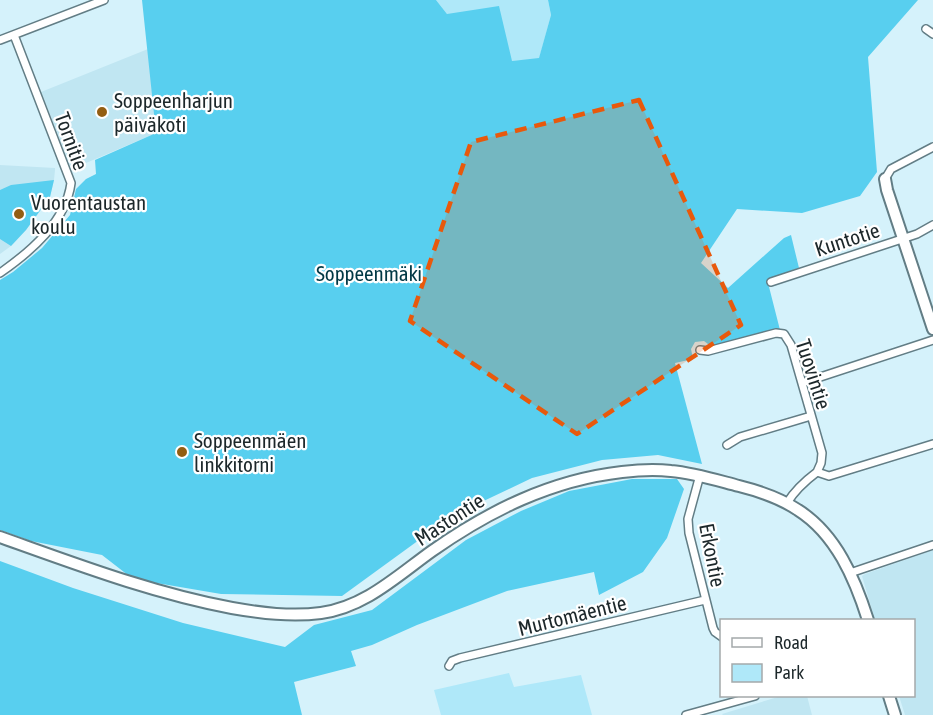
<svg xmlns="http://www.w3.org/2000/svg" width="933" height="715" font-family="'Asap Condensed',sans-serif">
<rect width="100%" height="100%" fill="#d5f2fb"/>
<path fill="#c0e6f2" d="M 148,49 L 156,133 L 72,169 L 41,92 Z
M 0,165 L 55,168 L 55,170 L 54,180 L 50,197 L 26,230 L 11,246 L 0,254 Z
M 933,550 L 933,715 L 905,715 L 899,696 L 914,696 L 914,620 L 875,620 L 862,576 L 865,574 Z
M 781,696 L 807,696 L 812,715 L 723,715 L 722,714 Z"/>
<path fill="#afe8f9" d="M 436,0 L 548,0 L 551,15 L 539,59 L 512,61 L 447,14 Z
M 509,673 L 514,687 L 581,675 L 592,715 L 441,715 L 434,690 Z"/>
<path fill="#58cfef" d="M 142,0 L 436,0 L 447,14 L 499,6 L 512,61 L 539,58 L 551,15 L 548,0 L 918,0 L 868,57 L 877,172 L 860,196 L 802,213 L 737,209 L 701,263 L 728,288 L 784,238 L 791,235 L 799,268 L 767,279 L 780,330 L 712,347 L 704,341 L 695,342 L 691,349 L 693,359 L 675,363 L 702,464 L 658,455 L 602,460 L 532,478 L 452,516 L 342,596 L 221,594 L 133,579 L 102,555 L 31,541 L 0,530 L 0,280 L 13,272 L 42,248 L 70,215 L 76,189 L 86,179 L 96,174 L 95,160 L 156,133 Z
M 54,180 L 50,197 L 26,230 L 11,246 L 0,239 L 0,190 L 11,185 Z
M 632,479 L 677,479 L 684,489 L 667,538 L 643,572 L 599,595 L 594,572 L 507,591 L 417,625 L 372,645 L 351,651 L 356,666 L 294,682 L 302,715 L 0,715 L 0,561 L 73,588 L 183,623 L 285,647 L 314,625 L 372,610 L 466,540 L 521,511 L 569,491 Z"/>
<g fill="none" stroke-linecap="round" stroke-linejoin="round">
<defs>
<path id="street" d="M 926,29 L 933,34
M 0,40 L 104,0
M 885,179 L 891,169 L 933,147
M 0,273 C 30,252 66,222 71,183 L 14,35
M 771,282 L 917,234 L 933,225
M 700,350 L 708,351 L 776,333 L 784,334 L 791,345 L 822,453 L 821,463 L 817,472
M 802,383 L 933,340
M 727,445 L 740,437 L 811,416
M 700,475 L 688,519 L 689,533 L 713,628 L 715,632 L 722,637
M 787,503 C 795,490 805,481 817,472 L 829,476 L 933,444
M 850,573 L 933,545
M 449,666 L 452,661 L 460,658 L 705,600
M 686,715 L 755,696"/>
<path id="secondary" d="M 885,179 L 887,190 L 933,329
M 0,537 C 76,564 152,593 232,608 C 261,613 291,617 321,613 C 365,607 397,576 432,551 C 489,511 551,480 622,472 C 638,470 655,469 671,471 C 694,473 716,480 739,486 C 759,491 780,498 798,510 C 836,534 855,579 868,620
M 889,696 L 895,715"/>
</defs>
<use href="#street" stroke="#627d85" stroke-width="10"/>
<use href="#secondary" stroke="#627d85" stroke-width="14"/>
<use href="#street" stroke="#fff" stroke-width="7"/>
<use href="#secondary" stroke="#fff" stroke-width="10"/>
</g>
<path fill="#e8590c" fill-opacity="0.2" stroke="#e8590c" stroke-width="4.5" stroke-dasharray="12 8" stroke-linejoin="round" d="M 639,100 L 741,325 L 577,434 L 410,321 L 471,142 Z"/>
<g fill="#935e13" stroke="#fff" stroke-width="2">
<circle cx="102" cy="112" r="6"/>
<circle cx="19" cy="214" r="6"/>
<circle cx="182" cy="452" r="6"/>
</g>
<g text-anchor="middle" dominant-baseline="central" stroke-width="4.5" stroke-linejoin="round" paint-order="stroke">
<g font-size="21" fill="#1c272a" stroke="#fff" text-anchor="start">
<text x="114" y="100">Soppeenharjun<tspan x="114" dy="24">päiväkoti</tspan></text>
<text x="31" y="202">Vuorentaustan<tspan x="31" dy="24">koulu</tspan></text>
<text x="194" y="440">Soppeenmäen<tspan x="194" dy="24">linkkitorni</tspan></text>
</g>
<g font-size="21" fill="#1c272a" stroke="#fff">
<text transform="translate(72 141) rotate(70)">Tornitie</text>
<text transform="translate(847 239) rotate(-18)">Kuntotie</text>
<text transform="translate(814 374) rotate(72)">Tuovintie</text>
<text transform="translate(449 519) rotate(-33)">Mastontie</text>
<text transform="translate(713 555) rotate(79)">Erkontie</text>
<text transform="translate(572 615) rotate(-14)">Murtomäentie</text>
</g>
<g font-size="21" fill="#003845" stroke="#fff">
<text x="369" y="273">Soppeenmäki</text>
</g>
</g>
<rect x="720" y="619" width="195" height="78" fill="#ffffff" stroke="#a4a9aa" stroke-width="1.5"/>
<rect x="732" y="638" width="30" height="9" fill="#ffffff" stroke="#a4a9aa" stroke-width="1.5"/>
<text x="774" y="649" font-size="18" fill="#1c272a">Road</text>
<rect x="732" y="664" width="30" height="18" fill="#afe8f9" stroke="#a4a9aa" stroke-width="1.5"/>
<text x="774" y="679" font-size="18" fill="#1c272a">Park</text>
</svg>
